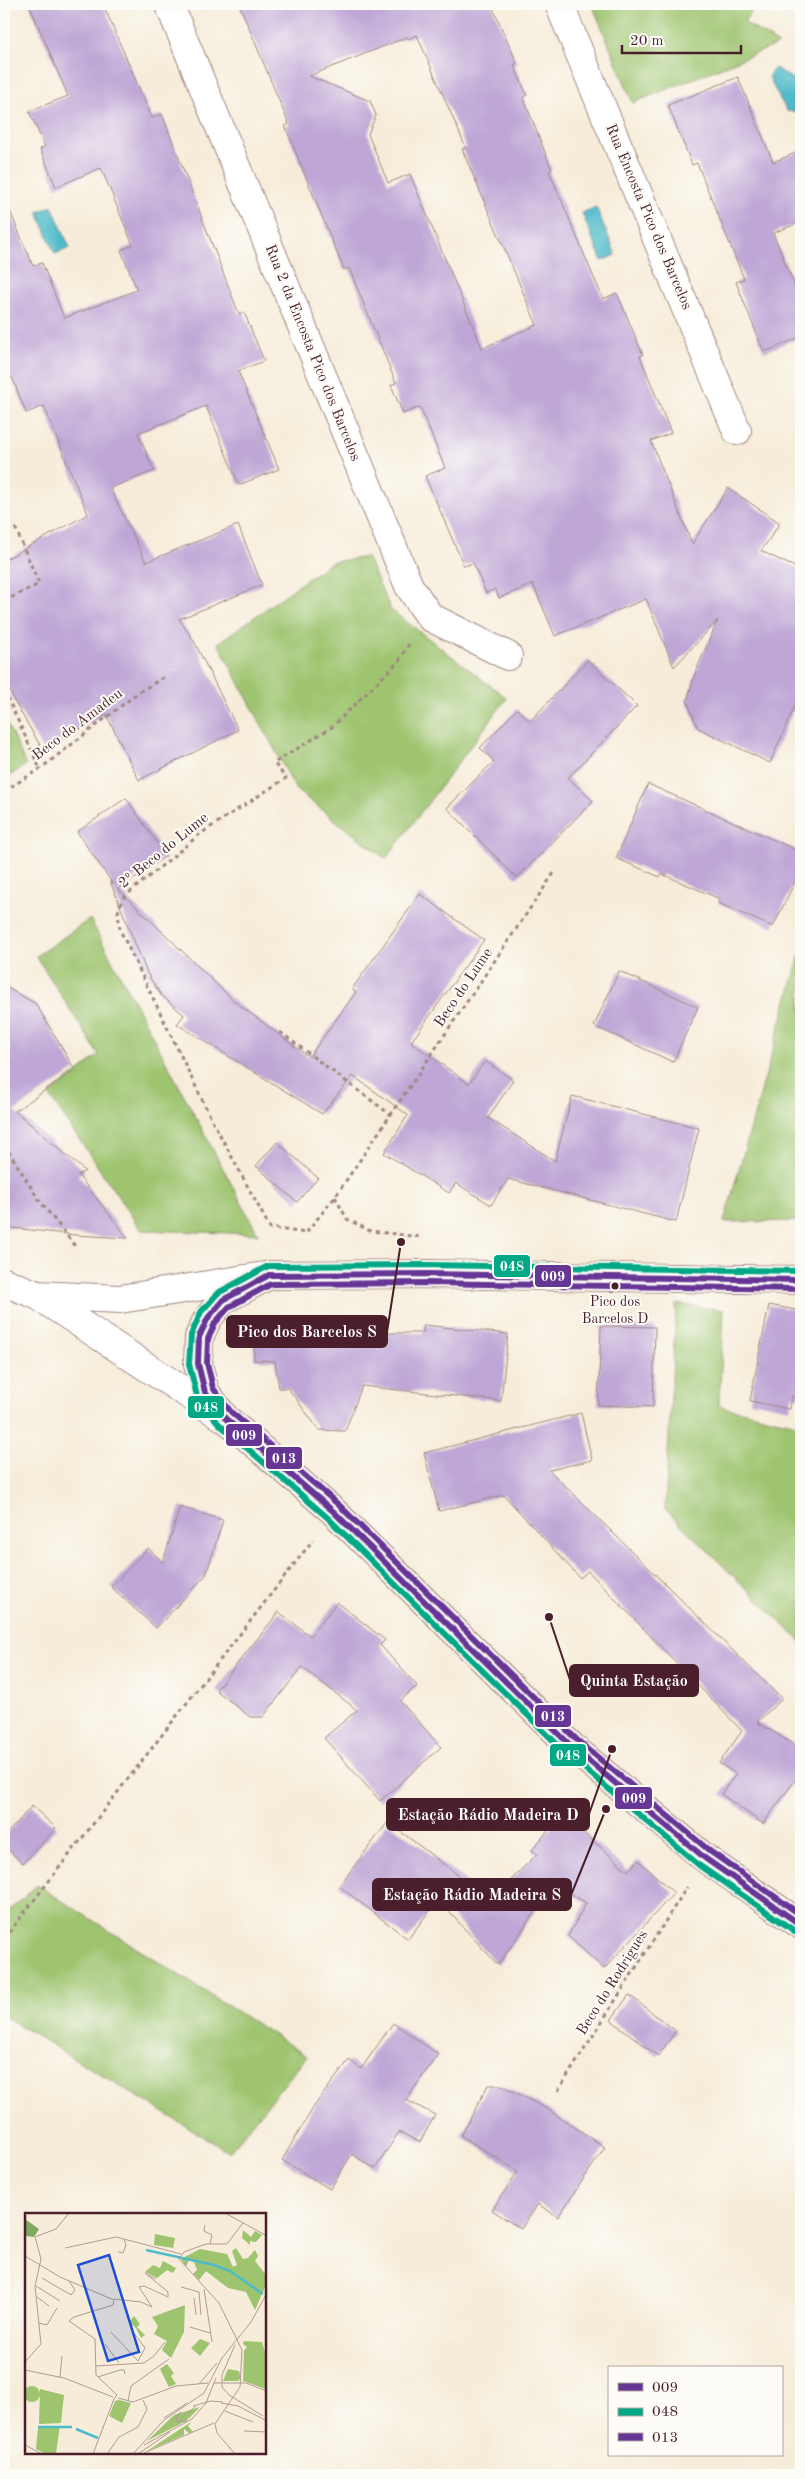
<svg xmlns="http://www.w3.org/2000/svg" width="805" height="2479" font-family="'Old Standard TT',serif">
<rect width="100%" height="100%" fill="#fdfcf7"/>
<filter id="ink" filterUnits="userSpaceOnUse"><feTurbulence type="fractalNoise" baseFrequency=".02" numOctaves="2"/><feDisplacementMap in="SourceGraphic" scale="10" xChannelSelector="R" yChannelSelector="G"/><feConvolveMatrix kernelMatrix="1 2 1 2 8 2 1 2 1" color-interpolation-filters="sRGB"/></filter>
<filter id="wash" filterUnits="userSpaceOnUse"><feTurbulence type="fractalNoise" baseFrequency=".0096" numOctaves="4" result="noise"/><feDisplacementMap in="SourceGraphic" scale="20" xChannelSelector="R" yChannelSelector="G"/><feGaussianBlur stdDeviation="1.12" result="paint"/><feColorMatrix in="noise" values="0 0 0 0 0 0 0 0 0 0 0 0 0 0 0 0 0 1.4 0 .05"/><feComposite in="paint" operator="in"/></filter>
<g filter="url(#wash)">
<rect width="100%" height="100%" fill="#f6ecd9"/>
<path fill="#9ec46f" stroke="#74724d" d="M 592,4 L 757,4 L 744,22 L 779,44 L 633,103 Z
M 367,557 L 391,610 L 507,698 L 386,859 L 296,790 L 218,643 L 331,562 Z
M 4,717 L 26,765 L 4,779 Z
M 90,919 L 258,1234 L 141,1230 L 49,1095 L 99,1055 L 36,956 Z
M 801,951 L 801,1221 L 724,1222 Z
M 676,1304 L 724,1310 L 719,1406 L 801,1425 L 801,1642 L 665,1509 Z
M 37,1885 L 307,2056 L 229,2152 L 4,2016 L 4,1916 Z"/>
<path fill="#4fbbc9" stroke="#4c6d7a" d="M 775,68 L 801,84 L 801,113 L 787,111 C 782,102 770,83 769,75 Z
M 52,206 L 70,248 L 55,254 L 38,212 Z
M 596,207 L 616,255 L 602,261 L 582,213 Z"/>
<g id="blocks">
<path fill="#bea6d6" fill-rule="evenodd" d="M 29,4 L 103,4 L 152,118 L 162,114 L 239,314 L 244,312 L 264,361 L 238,371 L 279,469 L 239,485 L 206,406 L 138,433 L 154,471 L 110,488 L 146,562 L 238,525 L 262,585 L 179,619 L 194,641 L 238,730 L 139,780 L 106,714 L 43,750 L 14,701 L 4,676 L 4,560 L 88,514 L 44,406 L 26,413 L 12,377 L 4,380 L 4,197 L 33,266 L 42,263 L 64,318 L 137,290 L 121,250 L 133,245 L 101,168 L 56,187 L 40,149 L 45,147 L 29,111 L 68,96 Z
M 239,4 L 491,4 L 517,63 L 514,65 L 527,95 L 523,97 L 552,170 L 549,171 L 603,299 L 617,293 L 643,355 L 640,356 L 671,433 L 651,441 L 692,544 L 728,488 L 780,523 L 761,551 L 801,570 L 801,692 L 770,763 L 698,728 L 687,701 L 696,671 L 718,620 L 674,667 L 646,599 L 555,636 L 533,584 L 499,598 L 495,589 L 486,593 L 473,563 L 464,566 L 425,476 L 445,468 L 420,407 L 403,414 L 391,385 L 396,383 L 349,268 L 344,270 L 285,126 L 289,124 ZM 417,35 L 466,148 L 462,149 L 537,325 L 482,348 L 410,174 L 388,183 L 368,134 L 376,115 L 370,101 L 309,76 L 407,37 L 408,39 Z
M 738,77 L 773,162 L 801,151 L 801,222 L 773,233 L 801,301 L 801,337 L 764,352 L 736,282 L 744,279 L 697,163 L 692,165 L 668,105 Z
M 588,660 L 637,706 L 568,778 L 593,801 L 517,878 L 447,808 L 494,761 L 480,748 L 517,709 L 530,721 Z
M 648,784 L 801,852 L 801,869 L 773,927 L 718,903 L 720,899 L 662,874 L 660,877 L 616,858 Z
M 126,798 L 166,856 L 118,889 L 234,1001 L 309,1057 L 356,992 L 352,989 L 420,894 L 484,940 L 411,1042 L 469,1084 L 485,1061 L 513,1080 L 488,1118 L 555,1161 L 572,1096 L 699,1128 L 676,1222 L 508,1179 L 491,1205 L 456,1183 L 449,1193 L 384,1153 L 408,1115 L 353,1076 L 322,1114 L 177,1024 L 184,1015 L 161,995 L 147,973 L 110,881 L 113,884 L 77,832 Z
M 619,971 L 698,1007 L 673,1062 L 594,1026 Z
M 4,986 L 36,1004 L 75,1070 L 15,1111 L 85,1171 L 78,1175 L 128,1238 L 75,1235 L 4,1227 Z
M 277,1142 L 318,1178 L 297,1202 L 256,1166 Z
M 769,1305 L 801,1311 L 801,1398 L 792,1396 L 790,1409 L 750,1401 Z
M 424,1325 L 508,1334 L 501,1401 L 362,1386 L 345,1431 L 319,1430 L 288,1388 L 279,1388 L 275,1361 L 254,1360 L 254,1327 L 318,1326 L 318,1333 L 423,1333 Z
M 601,1326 L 655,1327 L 653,1407 L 598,1405 Z
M 581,1413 L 592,1460 L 549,1470 L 782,1699 L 757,1722 L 801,1749 L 801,1772 L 763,1824 L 721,1794 L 736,1774 L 719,1763 L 742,1731 L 588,1571 L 580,1578 L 504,1495 L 439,1511 L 424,1453 Z
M 180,1507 L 223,1520 L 206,1575 L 156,1628 L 111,1587 L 148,1548 L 163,1562 Z
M 337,1602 L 385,1640 L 380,1645 L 417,1686 L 400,1701 L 441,1747 L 380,1801 L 324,1738 L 357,1710 L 302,1667 L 263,1717 L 250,1717 L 216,1690 L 279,1612 L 310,1636 Z
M 32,1806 L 56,1828 L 23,1863 L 4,1846 L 4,1837 Z
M 562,1814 L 628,1871 L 638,1860 L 674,1893 L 604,1969 L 568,1936 L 586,1903 L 554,1884 L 498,1965 L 438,1900 L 408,1939 L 339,1886 L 388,1822 L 491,1900 L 537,1854 L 532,1850 Z
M 629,1995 L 676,2031 L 658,2056 L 611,2020 Z
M 393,2023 L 438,2054 L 406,2100 L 435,2115 L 420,2142 L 399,2132 L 375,2169 L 352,2154 L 330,2189 L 282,2160 L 315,2105 L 349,2060 L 361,2069 Z
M 488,2085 L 501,2085 L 547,2109 L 605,2147 L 558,2217 L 538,2204 L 521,2229 L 492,2210 L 518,2171 L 461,2136 Z"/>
</g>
</g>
<g filter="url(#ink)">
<use href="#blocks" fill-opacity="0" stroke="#a08682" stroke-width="1"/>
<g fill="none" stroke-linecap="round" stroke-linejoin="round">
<defs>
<path id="street" d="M 169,4 L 409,586 L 430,617 L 508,656
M 559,4 L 737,431
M 4,1282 L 37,1295 L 223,1417
M 37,1295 L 120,1299 L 265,1276"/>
<path id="secondary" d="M 801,1280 L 429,1274 L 269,1275 L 223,1300 L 208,1318 L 199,1337 L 198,1364 L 205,1392 L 225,1418 L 334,1512 L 571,1746 L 706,1859 L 801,1925"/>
</defs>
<use href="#street" stroke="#a08682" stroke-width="30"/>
<use href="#secondary" stroke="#a08682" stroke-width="30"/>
<path stroke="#a08682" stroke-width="3" stroke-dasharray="4 4" stroke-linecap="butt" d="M 4,601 L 39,584 L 15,527
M 409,644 L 399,661 L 332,727 L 274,763 L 286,778 L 200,834 L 123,898 L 118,912 L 120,930 L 212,1120 L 270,1228 L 306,1233 L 335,1197 L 554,873
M 4,690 L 40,769
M 4,791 L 40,769 L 139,692 L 166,676
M 280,1032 L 391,1115
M 4,1144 L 39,1200 L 75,1246
M 335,1197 L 347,1219 L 370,1231 L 420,1237
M 4,1939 L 313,1540
M 558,2091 L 687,1887"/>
<use href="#street" stroke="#fff" stroke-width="28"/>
<use href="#secondary" stroke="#fde4d0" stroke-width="28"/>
<defs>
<path id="bus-1" d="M 801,1280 L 429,1274 L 269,1275 L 223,1300 L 208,1318 L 199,1337 L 198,1364 L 205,1392 L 225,1418 L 334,1512 L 571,1746 L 706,1859 L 801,1925"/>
<path id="bus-2" d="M 796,1932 L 700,1866 L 565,1752 L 328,1518 L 219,1424 L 197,1396 L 189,1364 L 191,1335 L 201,1312 L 218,1293 L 268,1266 L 429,1265 L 801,1271"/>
<path id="bus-3" d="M 801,1289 L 429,1283 L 271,1284 L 229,1307 L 215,1323 L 208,1339 L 207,1363 L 213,1388 L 231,1412 L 340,1506 L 577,1740 L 711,1852 L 801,1915"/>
</defs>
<use href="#bus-1" stroke="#fdfcf7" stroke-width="10"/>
<use href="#bus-2" stroke="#fdfcf7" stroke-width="10"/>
<use href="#bus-3" stroke="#fdfcf7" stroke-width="10"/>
<use href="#bus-1" stroke="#663695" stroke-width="6"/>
<use href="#bus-2" stroke="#00a886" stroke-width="6"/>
<use href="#bus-3" stroke="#663695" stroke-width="6"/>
</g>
</g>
<circle fill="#4a1f2b" stroke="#fdfcf7" stroke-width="2" cx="615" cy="1286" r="4.5"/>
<g text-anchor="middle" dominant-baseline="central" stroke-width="4" stroke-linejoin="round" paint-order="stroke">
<g font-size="14" fill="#4a1f2b" stroke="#fdfcf7">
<text x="615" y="1302">Pico dos<tspan x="615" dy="17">Barcelos D</tspan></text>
</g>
<g font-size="15" fill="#4a1f2b" stroke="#fdfcf7">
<text transform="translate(648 217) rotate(67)">Rua Encosta Pico dos Barcelos</text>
<text transform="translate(312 353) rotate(68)">Rua 2 da Encosta Pico dos Barcelos</text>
<text transform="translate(78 725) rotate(-37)">Beco do Amadeu</text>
<text transform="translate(164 851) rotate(-39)">2º Beco do Lume</text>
<text transform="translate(464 988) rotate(-56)">Beco do Lume</text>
<text transform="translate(613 1983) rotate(-58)">Beco do Rodrigues</text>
</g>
</g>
<g transform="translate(25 2213)">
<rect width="241" height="241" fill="#f6ecd9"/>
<path d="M 218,17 L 226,24 L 230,18 L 237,22 L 231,29 L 225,28 L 225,32 L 217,25 ZM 130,21 L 150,25 L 148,35 L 129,32 ZM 211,35 L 218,46 L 223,45 L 230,37 L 233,43 L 230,48 L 242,63 L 241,72 L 230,97 L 221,79 L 203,75 L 181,58 L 174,67 L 168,61 L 172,57 L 169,49 L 164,47 L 161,54 L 156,46 L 175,36 L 202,41 L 208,54 L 212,52 L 207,38 ZM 138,48 L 151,55 L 148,60 L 142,57 L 132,65 L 120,59 L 128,52 L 135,55 ZM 160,92 L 159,119 L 146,145 L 137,137 L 142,128 L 129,121 L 133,113 L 127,104 ZM 109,103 L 115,111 L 112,114 L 123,125 L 120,122 L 116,125 L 111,115 L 104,109 ZM 175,126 L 185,130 L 175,143 L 166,135 ZM 219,128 L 237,129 L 241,142 L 241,176 L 218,168 L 219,138 L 222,134 L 218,131 ZM 213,132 L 203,156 L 214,158 L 216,165 L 213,168 L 198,168 ZM 142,151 L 149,160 L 146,163 L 151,171 L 144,174 L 135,156 ZM-1 181a8 8 0 1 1 16 0a8 8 0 1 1-16 0ZM 15,176 L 39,182 L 36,210 L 14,211 ZM 94,187 L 106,190 L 97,210 L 84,203 L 90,188 ZM 175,194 L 161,208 L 122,228 L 149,202 ZM 166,209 L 163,213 L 168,219 L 164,220 L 159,216 L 159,222 L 122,238 ZM 35,213 L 31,240 L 21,241 L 11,236 L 13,215 Z" fill="#9ec46f"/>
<path d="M 0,6 L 14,16 L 9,24 L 1,23 L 1,27 Z" fill="#7eaa62"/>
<path fill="none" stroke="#4fbbc9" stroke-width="2.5" d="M 121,37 L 189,52 L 205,58 L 238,81M 13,214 L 47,214M 51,216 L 73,225"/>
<path fill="none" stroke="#b19a93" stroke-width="1" d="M 200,0 L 242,23M 180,12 L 179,18 L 187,22 L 185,31M 40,35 L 91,24 L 156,41M 93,39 L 98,40 L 101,32 L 99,26M 0,43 L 35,64 L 89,87 L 88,92 L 49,104 L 44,108 L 70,126 L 71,162 L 92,182 L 89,186M 17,65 L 46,82 L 50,77 L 44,68M 11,73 L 35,88M 156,74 L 174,79 L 176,102M 179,76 L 187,129M 12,84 L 24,93M 169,85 L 171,102M 89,86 L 116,89 L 127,94 L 114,74 L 119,73 L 143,84 L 143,79 L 120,60 L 131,66M 14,110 L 22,112 L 32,95M 165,114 L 185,120M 86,119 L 113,148M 108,119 L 120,135 L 113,148M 80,131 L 94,150M 210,132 L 197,162 L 197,174 L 204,182 L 238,203M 0,149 L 16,131 L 10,73 L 16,46 L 10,24 L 31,16 L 44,0M 71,153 L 119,150 L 129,143 L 140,129M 0,157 L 39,165 L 88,184M 35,164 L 37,143M 73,164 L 95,157 L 99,157 L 100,161M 189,170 L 221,170 L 242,178M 174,171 L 192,150M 93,185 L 108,189 L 151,173 L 183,170M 103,188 L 106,173 L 144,146M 196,190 L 213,193 L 242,208M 168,193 L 186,188 L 198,189M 200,198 L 228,209M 156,199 L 151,203 L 152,209 L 162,208M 139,205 L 162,190M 152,209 L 171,193M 219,218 L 242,219M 0,232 L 17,241M 119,232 L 167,206 L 181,190 L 191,165M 119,240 L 189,210M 68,241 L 89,186M 82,241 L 94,224 L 113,214 L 122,196 L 118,187M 108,241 L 139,207 L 179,180 L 197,145 L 226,109 L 242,80M 113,241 L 145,219M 210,241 L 192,220 L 190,211 L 215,174 L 217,137 L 194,90 L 154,46 L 159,39 L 181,31 L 202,31 L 218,10"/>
<path fill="#1d4ed8" fill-opacity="0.15" stroke="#1d4ed8" stroke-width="2.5" d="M 84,42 L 114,139 L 83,148 L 53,52 Z"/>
<rect width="241" height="241" fill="none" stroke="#4a1f2b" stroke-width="2.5"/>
</g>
<path fill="none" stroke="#4a1f2b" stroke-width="2" d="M401 1242L387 1332M549 1617L570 1680M612 1749L589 1814M606 1809L571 1895"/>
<g fill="#4a1f2b" stroke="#fdfcf7" stroke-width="2">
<circle cx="401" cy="1242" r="5"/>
<circle cx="549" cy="1617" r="5"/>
<circle cx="612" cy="1749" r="5"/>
<circle cx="606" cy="1809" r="5"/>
</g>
<g fill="#4a1f2b" stroke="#4a1f2b" stroke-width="2">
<rect x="227" y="1316" width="160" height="31" rx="5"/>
<rect x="570" y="1665" width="128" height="31" rx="5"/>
<rect x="387" y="1799" width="202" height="31" rx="5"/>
<rect x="373" y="1879" width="198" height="31" rx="5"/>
</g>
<g font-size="16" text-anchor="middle" font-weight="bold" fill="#fff">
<text x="307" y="1337">Pico dos Barcelos S</text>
<text x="634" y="1686">Quinta Estação</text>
<text x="488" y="1820">Estação Rádio Madeira D</text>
<text x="472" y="1900">Estação Rádio Madeira S</text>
</g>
<g stroke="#fdfcf7" stroke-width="2">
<rect x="493" y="1254" width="38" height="24" rx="5" fill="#00a886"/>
<rect x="534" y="1264" width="38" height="24" rx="5" fill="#663695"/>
<rect x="187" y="1395" width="38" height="24" rx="5" fill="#00a886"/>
<rect x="225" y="1423" width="38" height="24" rx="5" fill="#663695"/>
<rect x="265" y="1446" width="38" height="24" rx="5" fill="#663695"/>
<rect x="534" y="1704" width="38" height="24" rx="5" fill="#663695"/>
<rect x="549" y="1743" width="38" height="24" rx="5" fill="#00a886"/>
<rect x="614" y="1786" width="39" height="24" rx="5" fill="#663695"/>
</g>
<g font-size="14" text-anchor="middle" font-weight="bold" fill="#fff">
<text x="512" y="1271">048</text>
<text x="553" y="1281">009</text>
<text x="206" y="1412">048</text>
<text x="244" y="1440">009</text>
<text x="284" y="1463">013</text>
<text x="553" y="1721">013</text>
<text x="568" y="1760">048</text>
<text x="634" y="1803">009</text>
</g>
<rect width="805" height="2479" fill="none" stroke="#fdfcf7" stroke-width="20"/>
<rect x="608" y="2366" width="175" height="90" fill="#fdfcf7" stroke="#b5a4a5"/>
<rect x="618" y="2383" width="25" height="8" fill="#663695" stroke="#b5a4a5"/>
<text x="652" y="2392" font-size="15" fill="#4a1f2b">009</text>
<rect x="618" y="2408" width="25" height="8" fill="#00a886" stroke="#b5a4a5"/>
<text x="652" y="2416" font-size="15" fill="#4a1f2b">048</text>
<rect x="618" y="2433" width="25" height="8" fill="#663695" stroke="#b5a4a5"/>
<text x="652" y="2442" font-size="15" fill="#4a1f2b">013</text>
<path d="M622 45v8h119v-8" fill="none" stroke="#4a1f2b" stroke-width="2.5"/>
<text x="630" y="45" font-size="15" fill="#4a1f2b" stroke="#fdfcf7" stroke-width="4" paint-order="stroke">20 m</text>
</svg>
